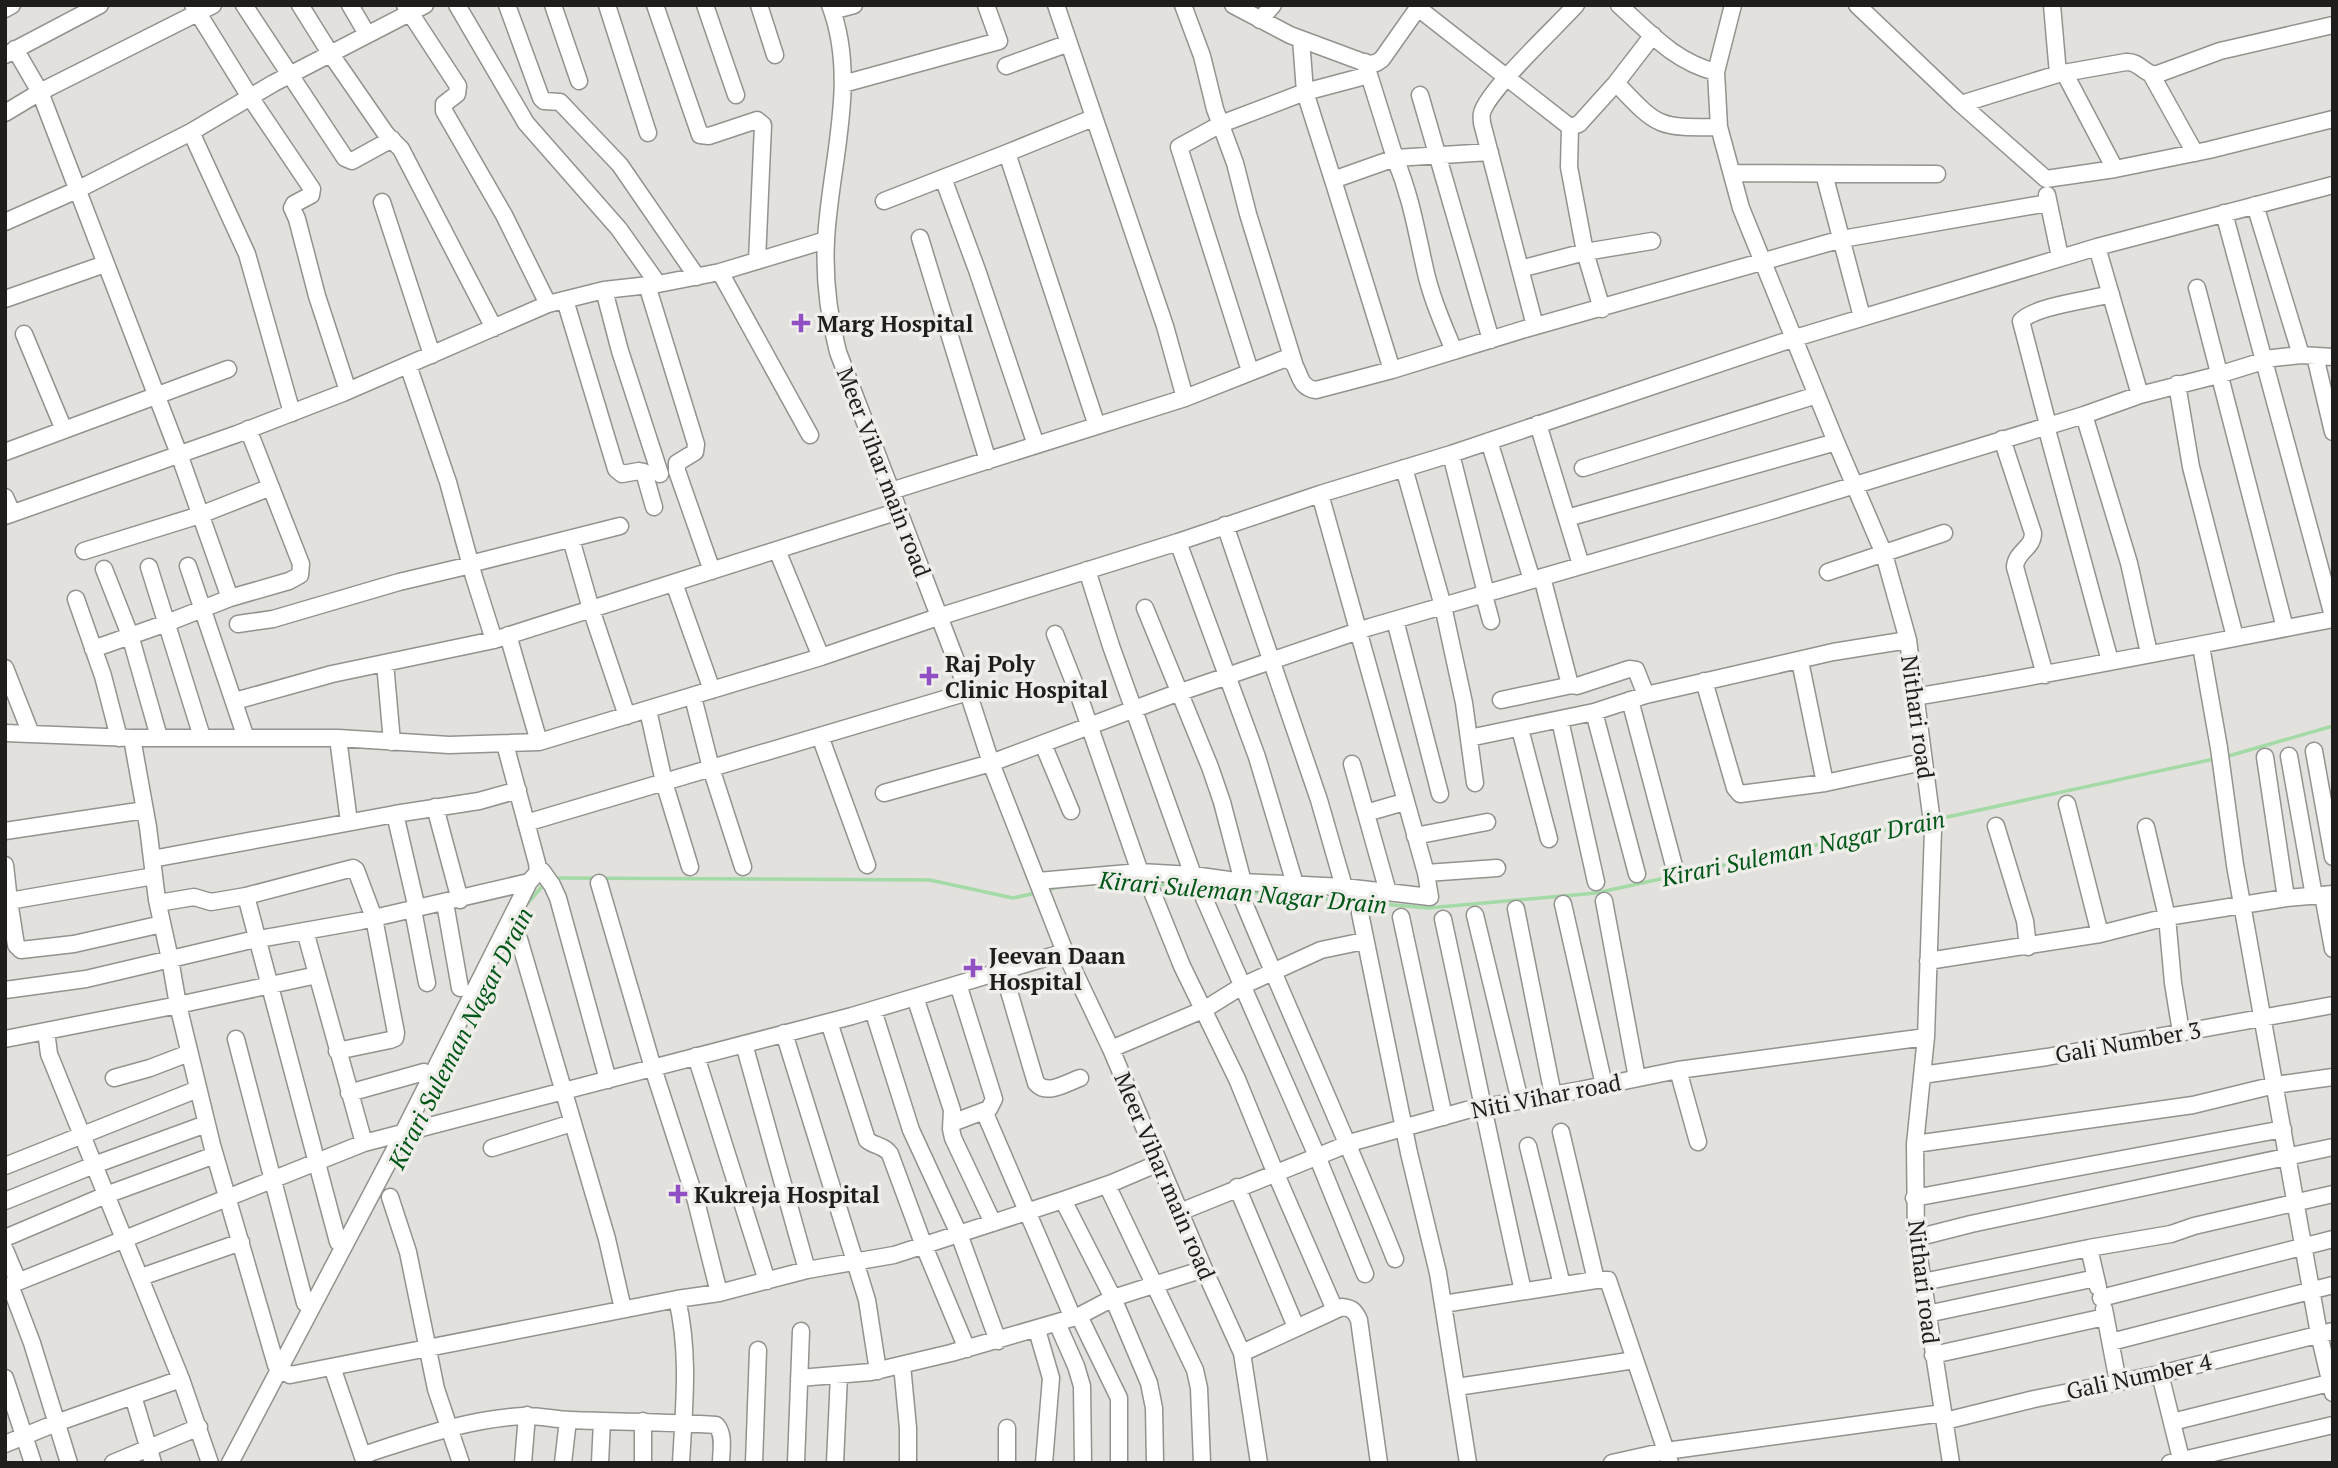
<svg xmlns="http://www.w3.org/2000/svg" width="2338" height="1468" font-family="'PT Serif',serif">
<rect width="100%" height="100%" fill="#e2e1dd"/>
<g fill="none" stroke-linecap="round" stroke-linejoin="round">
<path stroke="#a3daa6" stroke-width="3.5" d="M 2225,757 L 2333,726
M 1938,819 L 2214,759
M 553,878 L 930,880 L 1013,898 L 1036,893
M 1122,881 L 1428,908 L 1596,893 L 1927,821
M 1046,890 L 1063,886
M 526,905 L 546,882"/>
<defs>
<path id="minor" d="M 193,5 L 250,97 L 312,189 L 311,195 L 294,204 L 292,208 L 297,219 L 317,296 L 348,391
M 244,5 L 345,158 L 352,161 L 392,139
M 300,5 L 330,53 L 386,134 L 401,149 L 494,328
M 350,5 L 367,34
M 405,5 L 458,86 L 457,94 L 444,104 L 444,111 L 504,215 L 548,304
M 457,5 L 526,123 L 619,229 L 658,284
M 507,5 L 541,98 L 544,101 L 560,102 L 620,165 L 697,277
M 553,5 L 579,81
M 607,5 L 648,133
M 655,5 L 700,135 L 709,136 L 757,120 L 763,125 L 757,261
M 705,5 L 736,95
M 759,5 L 775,55
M 830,5 C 859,80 830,163 826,240 C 824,276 829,317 838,352 L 968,692 L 991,763 L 1065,952 L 1111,1049 L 1204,1269 L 1242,1353 L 1259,1463
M 1056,5 L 1165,326 L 1185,398 L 1284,359 C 1303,361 1293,387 1316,390 L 1392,370 L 1525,329 L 1842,239 L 2048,203
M 1183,5 L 1202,56 L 1215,109 L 1235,163 L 1248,214 L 1294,363
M 1233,5 L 1290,35 L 1368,64 L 1376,63 L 1382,59 L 1420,5
M 1619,5 C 1650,33 1675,62 1716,72
M 1733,5 L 1716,72 L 1719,127 L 1741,208 L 1836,442 L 1884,554 L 1908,640 L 1933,830 L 1926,1037 L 1915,1144 L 1916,1238 L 1951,1463
M 1857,5 L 1961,104 L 2046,179 L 2115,169 L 2209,150 L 2333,119
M 2052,5 L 2058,74
M 1418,8 L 1570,127 L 1579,124 L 1616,83 L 1653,35
M 5,9 L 12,5
M 832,11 L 854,5
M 1260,20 L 1273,5
M 15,49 L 40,92 L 179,454 L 230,598
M 5,55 L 100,5
M 1365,62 L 1395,158 L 1333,180 L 1392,370
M 1006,66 L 1069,43
M 2065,74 L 2115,169
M 2151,74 L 2195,153
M 1616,83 C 1658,127 1657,128 1719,127
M 843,84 L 999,41 L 986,5
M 1420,95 L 1491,340
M 1961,104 L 2058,74 L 2126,62 C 2139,61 2143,73 2155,75 L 2220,51 L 2333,25
M 5,113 L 40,92 L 213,5
M 1093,118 L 1007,153 L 1097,426
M 1570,127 L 1569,167 L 1585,252 L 1602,309
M 191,132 L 247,254 L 292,413
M 1733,173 L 1937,174
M 1824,174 L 1862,317
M 943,178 L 977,270 L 1036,445
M 1333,180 L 1305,92 L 1369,75
M 2047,195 L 2060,257
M 884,201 L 1007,153
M 382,202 L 432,355
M 2255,205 L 2301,355
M 2224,213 L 2333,616
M 5,222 L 77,190 L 191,132 L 274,83 L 425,5
M 920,238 L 988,461
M 2097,247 L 2140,395
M 1520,269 L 1585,252 L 1652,241
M 720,272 L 810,435
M 647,285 L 696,444 L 695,452 L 677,463 L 677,471 L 712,571
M 2197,288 L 2285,628
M 604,290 L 620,351 L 660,474
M 5,299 L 105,264
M 565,300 L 616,469 L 622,474 L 639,471 L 644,472 L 654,507
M 1535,326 L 1482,123 C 1482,120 1481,116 1482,113 C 1487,91 1558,25 1576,5
M 24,334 L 64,430
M 1454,351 C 1443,324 1431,297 1425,269 C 1416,229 1411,197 1395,158 L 1490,152
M 2315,356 L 2333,432
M 408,365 L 448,482 L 474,577 L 494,640
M 1250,371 L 1179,147 L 1221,124 L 1305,92 L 1301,39
M 2177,384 L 2191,467 L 2235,637
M 2084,415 L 2129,563 L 2149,653
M 1538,424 L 1581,565
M 2048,425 L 2021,321 C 2035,306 2089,300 2111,294
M 2046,426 L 2110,661
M 2002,439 L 2033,533 C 2033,549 2016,551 2015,567 L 2045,675
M 1489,441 L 1532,580
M 5,452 L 228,369
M 1451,454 L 1486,593 L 1485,599 L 1491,621
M 1404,468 L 1443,606 L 1464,703 L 1475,783
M 1583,468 L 1817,395
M 891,491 L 1185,398
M 5,497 L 12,513
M 5,516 L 237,434 L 343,393 L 548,304 L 604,290 L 658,284 L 720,272 L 826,240
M 1567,518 L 1836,442
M 1225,525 L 1319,800 L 1344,887
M 571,539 L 591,609 L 627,716
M 1178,542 L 1257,757 L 1295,884
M 777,550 L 821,657
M 84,551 L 200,515 L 271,487
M 470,564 L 620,526
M 188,566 L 246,738
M 149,567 L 202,737
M 104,569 L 130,635 L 159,737
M 1087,570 L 1111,646 L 1193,875
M 1828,572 L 1944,533
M 1542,577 L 1569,681 L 1572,685 L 1577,686 L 1629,669 L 1636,670 L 1646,695
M 674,583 L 712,690
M 76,599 L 103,676 L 119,738
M 1145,608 L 1210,767 L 1222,802 L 1243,882
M 1395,620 L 1440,794
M 238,624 L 273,619 L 399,582 L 471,565
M 1055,634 L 1077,690 L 1140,872
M 508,635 L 539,742
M 2201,646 L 2219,748 L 2235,865 L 2319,1334 L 2333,1393
M 93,649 L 167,623 L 230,598 L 289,581 L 300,575 L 301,564 L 248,429
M 1800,661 L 1825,783
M 385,663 L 392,742
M 5,668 L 31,734
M 1704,681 L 1735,788 L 1740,794 L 1825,783 L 1923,762
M 693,697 L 711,768 L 743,867
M 1914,697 C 2054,674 2193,646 2333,619
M 1501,700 L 1572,685
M 1630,700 L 1674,866
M 235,701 L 332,674 L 494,640 L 899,511
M 648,710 L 664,782 L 690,867
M 1594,712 L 1637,874
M 1560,720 L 1596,882
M 1520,729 L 1549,839
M 5,733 L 132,738 L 338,738 L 449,745 L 539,742 L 821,657 L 938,617 L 1178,542 L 1320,494 L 1451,454 L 1795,338 L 2097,247 L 2333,185
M 820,736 L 867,865
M 132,738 L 148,827 L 157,900 L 170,959 L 178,1005 L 212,1145 L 276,1365 L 281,1370 L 290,1375 L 677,1299 L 719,1293 L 807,1270 L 894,1255 L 1063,1200 L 1112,1183 L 1159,1163
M 338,738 L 349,822
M 1469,738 L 1594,712 L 1646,695 L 1833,652 L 1908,640
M 1043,744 L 1071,811
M 2314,751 L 2333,857
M 2289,756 L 2314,896
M 2265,757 L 2286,898
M 1352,764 L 1388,892
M 884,793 L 991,763 L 1169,696 L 1370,627 L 1767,512 L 2084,415 L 2140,395 L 2218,375 L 2273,358 L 2301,355 L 2333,357
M 2067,804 L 2100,934
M 435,807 L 460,900
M 1366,813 L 1404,802
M 395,814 L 417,909
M 526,823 L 968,692
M 1996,826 L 2025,921 L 2028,947
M 2146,827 L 2167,917 L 2173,983 L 2181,1032
M 5,831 L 145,810
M 1415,836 L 1487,822
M 152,859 L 395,814 L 479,801 L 518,790
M 5,865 L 9,901 L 154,876
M 542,871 L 552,885 L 558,898 L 608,1080
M 1426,873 L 1497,868
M 1038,881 L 1140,872 L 1193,875 L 1243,882 L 1344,887 L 1430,897 L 1426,873 L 1320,494
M 599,883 L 653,1068 L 696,1201 L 719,1293
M 1151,889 L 1182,966 L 1237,1079 L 1275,1172 L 1335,1310
M 2323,895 L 2333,949
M 246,896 L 338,1242
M 1204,898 L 1317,1156 L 1365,1274
M 1242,898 C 1292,1019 1347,1138 1395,1259
M 5,901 L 9,901 L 16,945 L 21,950 L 74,944 L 162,924
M 1604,901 L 1637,1078
M 158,903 L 194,897 L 211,902 L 246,896 L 353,868 L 356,870 L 374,918 L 396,1033 L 395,1038 L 390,1040 L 337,1051
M 445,903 L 460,988
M 1563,904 L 1604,1085
M 1516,909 L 1553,1095
M 413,910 L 427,983
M 1360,913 L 1409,1153 L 1438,1273 L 1468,1463
M 1475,915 L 1520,1101
M 1401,917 L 1444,1117
M 1443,919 C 1470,1043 1495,1167 1523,1291
M 305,931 L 364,1143
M 519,939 L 607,1239 L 623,1309
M 1928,961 L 2100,934 L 2167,917 L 2286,898 L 2333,894
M 1003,971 L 1036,1083 C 1047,1096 1066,1083 1080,1078
M 5,990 L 86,979 L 247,941 L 361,921 L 529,882
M 915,997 L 952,1110 L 951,1129 L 953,1138 L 993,1223
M 873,1010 L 911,1130 L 959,1234 L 998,1341
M 829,1022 L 867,1140 C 874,1146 884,1145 890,1154 L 924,1246 L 967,1349
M 46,1031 L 49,1054 L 181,1379 L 210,1463
M 784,1033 L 867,1300 L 878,1371
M 5,1039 L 178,1005 L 317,975
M 236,1039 L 305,1303
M 744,1044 L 807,1270
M 1111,1049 L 1205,1009 L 1242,986 L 1321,950 L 1364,941
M 696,1056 L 767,1281
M 1678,1070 L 1698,1142
M 1922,1075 L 2047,1057 L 2333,1005
M 114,1078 L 150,1068 L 189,1053
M 349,1093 L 424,1072
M 984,1111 L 1073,1318
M 952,1123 L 989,1109 L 994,1099 L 958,984
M 1561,1132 L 1596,1280
M 1915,1144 L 2193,1105 L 2275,1085 L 2333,1077
M 1528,1146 L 1562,1285
M 492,1148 L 572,1123
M 5,1166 L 198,1089
M 1107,1185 L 1195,1370 L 1199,1388 L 1202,1463
M 1237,1187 L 1296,1327
M 390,1197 L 408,1252 L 436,1389 L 461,1463
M 1914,1198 L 2283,1129
M 1063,1200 L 1113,1298 L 1149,1383 L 1154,1408 L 1155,1463
M 5,1201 L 94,1165 L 206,1124
M 1180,1212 L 1353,1142 L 1467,1110 L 1580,1090 L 1678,1070 L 1926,1037
M 5,1238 L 106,1195 L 215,1155
M 1916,1238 L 1971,1224 L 2333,1147
M 2089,1248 L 2098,1287
M 5,1250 L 18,1281
M 141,1277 L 241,1242
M 1923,1282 L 2089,1248 L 2171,1234 L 2194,1226 L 2333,1194
M 10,1285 L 32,1343 L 69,1463
M 5,1287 L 364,1143 L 852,1016 L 1065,952
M 2101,1298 L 2333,1239
M 677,1299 C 690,1353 684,1407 681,1463
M 1443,1304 L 1596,1280 L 1608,1280 L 1670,1463
M 2104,1309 L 2118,1382
M 1927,1314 L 2096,1278
M 1079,1316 L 1119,1398 L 1119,1463
M 1057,1323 L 1076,1366 L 1082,1386 L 1083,1463
M 1037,1330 L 1051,1378 L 1044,1463
M 2111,1342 L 2333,1285
M 1242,1353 L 1342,1307 C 1352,1308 1355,1311 1359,1320 L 1379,1463
M 1933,1355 L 2105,1317
M 902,1365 L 908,1428 L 908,1463
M 332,1367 L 365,1463
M 2160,1374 L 2182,1463
M 5,1378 L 33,1463
M 799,1378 L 871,1372 L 951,1353 L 1079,1316 L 1113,1298 L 1204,1269
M 1457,1387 L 1635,1360
M 133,1396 L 153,1463
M 1945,1421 L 2034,1399 L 2160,1374 L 2333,1331
M 2172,1422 L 2333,1382
M 5,1444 L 56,1423 L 181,1379
M 363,1455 C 416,1438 467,1419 523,1416 C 539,1415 555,1420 571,1420 C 619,1422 667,1422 716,1425 C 725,1434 721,1451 721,1463
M 113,1463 L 199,1427
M 230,1463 L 394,1151 L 529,882 L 538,872 L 537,863 L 505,744
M 523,1463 L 527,1415
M 563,1463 L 568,1420
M 600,1463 L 602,1421
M 643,1463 L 643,1421
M 754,1463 L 758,1350
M 796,1463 L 801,1331
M 835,1463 L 839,1375
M 1007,1463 L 1007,1428
M 1612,1463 L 1666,1451 L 1943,1413
M 2170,1463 L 2333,1425"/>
</defs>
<use href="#minor" stroke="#93928e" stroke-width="19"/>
<use href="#minor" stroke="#fff" stroke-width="16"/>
</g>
<g fill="#904fc4" stroke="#efeeea" stroke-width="2.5">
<path d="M797.5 312.5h7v7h7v7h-7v7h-7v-7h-7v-7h7z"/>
<path d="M925.5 665.5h7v7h7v7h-7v7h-7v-7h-7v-7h7z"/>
<path d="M969.5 957.5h7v7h7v7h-7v7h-7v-7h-7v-7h7z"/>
<path d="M674.5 1183.5h7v7h7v7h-7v7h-7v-7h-7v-7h7z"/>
</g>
<g text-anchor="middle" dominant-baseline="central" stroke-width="7" stroke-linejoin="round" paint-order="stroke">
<g font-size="23" font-weight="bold" fill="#1f1e1d" stroke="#efeeea" text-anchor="start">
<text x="817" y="323">Marg Hospital</text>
<text x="945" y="663">Raj Poly<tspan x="945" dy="26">Clinic Hospital</tspan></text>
<text x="989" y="955">Jeevan Daan<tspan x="989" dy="26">Hospital</tspan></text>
<text x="694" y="1194">Kukreja Hospital</text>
</g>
<g font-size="23" fill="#1f1e1d" stroke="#efeeea">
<text transform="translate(884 472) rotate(69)">Meer Vihar main road</text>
<text transform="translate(1918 717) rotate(82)">Nithari road</text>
<text transform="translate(2128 1042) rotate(-10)">Gali Number 3</text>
<text transform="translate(1546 1096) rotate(-11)">Niti Vihar road</text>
<text transform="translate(1165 1176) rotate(67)">Meer Vihar main road</text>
<text transform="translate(1924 1282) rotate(83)">Nithari road</text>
<text transform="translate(2139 1376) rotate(-12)">Gali Number 4</text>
</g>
<g font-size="24" font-style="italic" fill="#005616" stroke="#efeeea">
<text transform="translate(1803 848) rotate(-12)">Kirari Suleman Nagar Drain</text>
<text transform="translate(1243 892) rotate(5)">Kirari Suleman Nagar Drain</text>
<text transform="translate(460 1038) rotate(-63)">Kirari Suleman Nagar Drain</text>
</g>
</g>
<rect width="2338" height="1468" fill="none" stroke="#1f1e1d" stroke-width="14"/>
</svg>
